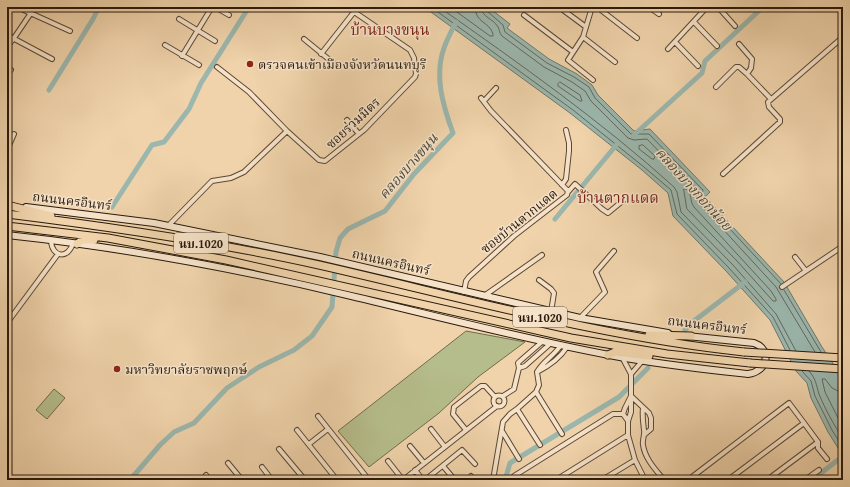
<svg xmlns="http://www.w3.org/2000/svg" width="850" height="487" font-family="'Gentium Book Plus','Noto Serif Thai',serif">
<rect width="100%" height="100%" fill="#f0d3ab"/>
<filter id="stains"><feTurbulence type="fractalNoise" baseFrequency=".005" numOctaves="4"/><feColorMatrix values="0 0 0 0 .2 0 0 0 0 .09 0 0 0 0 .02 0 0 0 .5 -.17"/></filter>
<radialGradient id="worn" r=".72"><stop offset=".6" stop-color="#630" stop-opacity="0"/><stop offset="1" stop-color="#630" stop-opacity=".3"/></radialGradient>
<path fill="#b6bd8c" stroke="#706c4c" d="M 466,331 L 525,342 L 478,377 L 439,413 L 369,467 L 338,431 Z
M 54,389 L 65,398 L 47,419 L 36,410 Z"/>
<path fill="#9bb7ae" stroke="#6d786d" d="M 424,7 L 488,7 L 510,24 L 507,28 L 549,59 L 577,74 L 592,85 L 598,95 L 634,131 L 650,129 L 710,192 L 705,197 L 784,282 L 822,347 L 840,374 L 843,379 L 843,456 L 828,432 L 811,398 L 807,383 L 796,371 L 770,320 L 726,271 L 673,216 L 668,193 L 642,170 L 570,113 Z"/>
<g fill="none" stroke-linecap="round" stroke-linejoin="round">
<path stroke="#62685d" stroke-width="1" d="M 431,7 L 573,110 L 644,167 L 671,190 L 677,214 L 729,268 L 773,317 L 790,350
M 439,7 C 520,64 601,121 674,187 L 677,192 L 681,212 L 733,265 L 776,314 L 796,351
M 450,7 L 490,36 L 493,36 L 493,34 C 490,22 475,23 475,7
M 481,7 C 482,18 493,18 498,27 C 500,30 499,33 502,36 L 544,67 L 572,82 L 585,91 L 591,101 L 628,138 L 634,140 L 647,139 L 697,191 L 697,199 L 699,203 L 776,287 L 815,352
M 486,7 L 487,11 L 503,25 L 505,32 L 547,63 L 574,77 L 589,87 L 595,98 L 631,134 L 649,134 L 703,190 L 702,197 L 703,200 L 781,284
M 560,82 L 580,95 L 582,101 L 580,101 L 558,86 L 558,84 Z
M 643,145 L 655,156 L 654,159 L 652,159 L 639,149 L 639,146 Z
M 684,189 L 686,189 C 693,195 689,200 694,207 L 771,291 L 776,299 L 776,301 L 773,301 L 737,261 L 687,209 Z
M 784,290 L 821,352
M 802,371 L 811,381 L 815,396 L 832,430 L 843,448
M 809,371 C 816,379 816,384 819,394 C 825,409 834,425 843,439
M 843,391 L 838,391 L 832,388 L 825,379 L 822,379 L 825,392 L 843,428"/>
<path stroke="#9bb7ae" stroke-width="5" d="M 49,90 L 93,19 L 99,7
M 634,135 L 702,73 L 705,61 L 763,7
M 112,207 L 152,145 L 164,142 L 189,109 L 201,83 L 249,7
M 555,219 L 618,143
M 685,330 L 694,321 L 745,282
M 130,480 L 160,445 L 174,432 L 194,423 L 227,388 L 259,367 L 294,350 L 312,336 L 332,307 L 336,252 L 340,238 L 348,229 L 385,211 L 414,174 L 453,133 C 443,106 434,76 444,48 C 447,39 452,30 456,22
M 505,480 L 510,463 L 619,397 L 648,368
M 812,480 L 843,456"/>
<defs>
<path id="minor" d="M 17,7 L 70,31
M 215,7 L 229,15
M 559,7 L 586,27
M 592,7 L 583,37 L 568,60 L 593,80
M 597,7 L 637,38
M 649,7 L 659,14
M 718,7 L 735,26
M 524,15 L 573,52
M 179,19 L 215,41
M 694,22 L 717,46
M 7,35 L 52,59
M 583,37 L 615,62
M 304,39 L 337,66
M 675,42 L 698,66
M 739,44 L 752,59 L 751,68 L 747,74 L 770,98
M 165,45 L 199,65
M 7,47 L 14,38 L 35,7
M 668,49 L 707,7
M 321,54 L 354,12
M 182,56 L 212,7
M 217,67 L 249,92 L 287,131
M 7,68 L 11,70
M 716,87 L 736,67 L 739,67 L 747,74
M 484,101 L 496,88
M 347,120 L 359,134
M 7,150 L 14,134
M 723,174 L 780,122 L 780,119 L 769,107 L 768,102 L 843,37
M 562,185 L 566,179 L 569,151 L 569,143 L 566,130
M 568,192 L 575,184 L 602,209 L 608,213 L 625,199
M 168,226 L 210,183 L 212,181 L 231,178 L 244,172 L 287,131 L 319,160 L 325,161 L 364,130 L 415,77 L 416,74 L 414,58 L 410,50 L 347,7
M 51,241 C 52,257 68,260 73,243
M 795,257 L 806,271
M 539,280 L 551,289 L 554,293 L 551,312
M 782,287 L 843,246
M 464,292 L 466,281 L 469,277 L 514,236 L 567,195 L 568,191 L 491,111 L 481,98
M 484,296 L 542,255
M 580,318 L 605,292 L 596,272 L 614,251
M 7,323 L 58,254
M 543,341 L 520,361 L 518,363 L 519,368 L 525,366 L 551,343
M 622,357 L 631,374 L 631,412 L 628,421 L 628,435 L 635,460 L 645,480
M 537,372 C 549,366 560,358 567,347
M 631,374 L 643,360
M 536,392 L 562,434
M493.5 401a5.5 5.5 0 1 1 11 0a5.5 5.5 0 1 1-11 0Z
M 503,396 L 514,389 L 519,368
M 631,396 L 649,413 L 651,418 L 651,429 L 644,435
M 643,408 C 642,416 643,422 644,430 C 645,435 642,440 643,445 C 645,459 656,470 664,480
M 517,409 L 540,445
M 623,414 L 625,408 L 631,396
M 318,416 L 369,480
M 431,429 L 445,447
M 297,430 L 337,480
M 466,430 L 453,414 L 454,407 L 481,386 L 485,386 L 495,397
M 502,431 L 519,459
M 818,442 L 818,448 L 827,459
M 309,444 L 328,429
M 410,446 L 424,463
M 279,449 L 305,480
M 388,461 L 403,480
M 228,463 L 242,480
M 443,466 L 454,479
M 262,467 L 272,480
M 415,470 L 423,480
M 206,475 L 210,480
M 471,476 L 475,480
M 514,476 L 613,414 L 623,414 L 628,421
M 403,480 L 497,406
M 425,480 L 462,450 L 475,464
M 493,480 L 503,422 L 510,414 L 517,409 L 536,392 L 539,385 L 537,372 C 543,361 554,356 561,345
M 556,480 L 628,435
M 602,480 L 635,460
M 688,480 L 789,403 L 804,423 L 728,480
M 767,480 L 818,442 L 804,423
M 805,480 L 819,470"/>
<path id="secondary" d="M 26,207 L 154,223 L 320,257 L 580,318 L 668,333
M 7,235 C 120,247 233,268 343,294 C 432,315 519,338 609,355 C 655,364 702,369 748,374 C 767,372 773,350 754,343 L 687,336"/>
<path id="primary" d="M 7,205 L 51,216
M 7,214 C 112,227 216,242 319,265 C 460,297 600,337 744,352
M 7,226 L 108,238 L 226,260 L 571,338 L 667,354 L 750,363
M 77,244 L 82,240 L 94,240
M 649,335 L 691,336
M 608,355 L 615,352 L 649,356"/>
</defs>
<use href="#minor" stroke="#5b4834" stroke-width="6"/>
<use href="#secondary" stroke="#291a0c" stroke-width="8"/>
<use href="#primary" stroke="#291a0c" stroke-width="9"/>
<use href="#minor" stroke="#f5e2c8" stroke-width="4"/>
<use href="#secondary" stroke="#f5e2c8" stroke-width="6"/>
<use href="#primary" stroke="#f0d3ab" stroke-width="7"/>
<defs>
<path id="primary-bridge" d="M 744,352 L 843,358
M 750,363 L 843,369"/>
</defs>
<use href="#primary-bridge" stroke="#291a0c" stroke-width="9" stroke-linecap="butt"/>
<use href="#primary-bridge" stroke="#f0d3ab" stroke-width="7"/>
</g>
<g fill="#8f2418" stroke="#f5e2c8" stroke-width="1.5">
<circle cx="250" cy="64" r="4"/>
<circle cx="117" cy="369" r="4"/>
</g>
<g text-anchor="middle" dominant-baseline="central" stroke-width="3" stroke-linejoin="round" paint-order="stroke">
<g fill="#f5e2c8" stroke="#665644" stroke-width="1">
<rect x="174" y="233" width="54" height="20" rx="3"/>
<rect x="513" y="307" width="54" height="20" rx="3"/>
</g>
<g font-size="12" font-weight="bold" fill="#291a0c">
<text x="201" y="243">นบ.1020</text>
<text x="540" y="317">นบ.1020</text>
</g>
<g font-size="13" fill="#291a0c" stroke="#f5e2c8" text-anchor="start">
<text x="258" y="64">ตรวจคนเข้าเมืองจังหวัดนนทบุรี</text>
<text x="125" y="369">มหาวิทยาลัยราชพฤกษ์</text>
</g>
<g font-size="13" fill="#291a0c" stroke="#f5e2c8">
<text transform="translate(353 123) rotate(-43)">ซอยร่วมมิตร</text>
<text transform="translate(72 201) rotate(7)">ถนนนครอินทร์</text>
<text transform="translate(519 221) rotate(-39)">ซอยบ้านตากแดด</text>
<text transform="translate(391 262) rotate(13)">ถนนนครอินทร์</text>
<text transform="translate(707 325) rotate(7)">ถนนนครอินทร์</text>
</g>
<g font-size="14" font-style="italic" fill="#4b493d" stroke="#f5e2c8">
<text transform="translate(408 166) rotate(-49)">คลองบางขนุน</text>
<text transform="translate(694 189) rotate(48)">คลองบางกอกน้อย</text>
</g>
<g font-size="15" fill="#7a1f14" stroke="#f5e2c8">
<text x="390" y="29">บ้านบางขนุน</text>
<text x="618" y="197">บ้านตากแดด</text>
</g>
</g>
<rect width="850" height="487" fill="none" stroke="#f0d3ab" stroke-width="24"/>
<rect x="8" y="8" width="834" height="471" fill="none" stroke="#291a0c" stroke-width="2"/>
<rect x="12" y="12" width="826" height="463" fill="none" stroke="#291a0c"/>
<rect width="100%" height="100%" filter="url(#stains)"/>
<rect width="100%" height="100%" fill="url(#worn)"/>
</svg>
